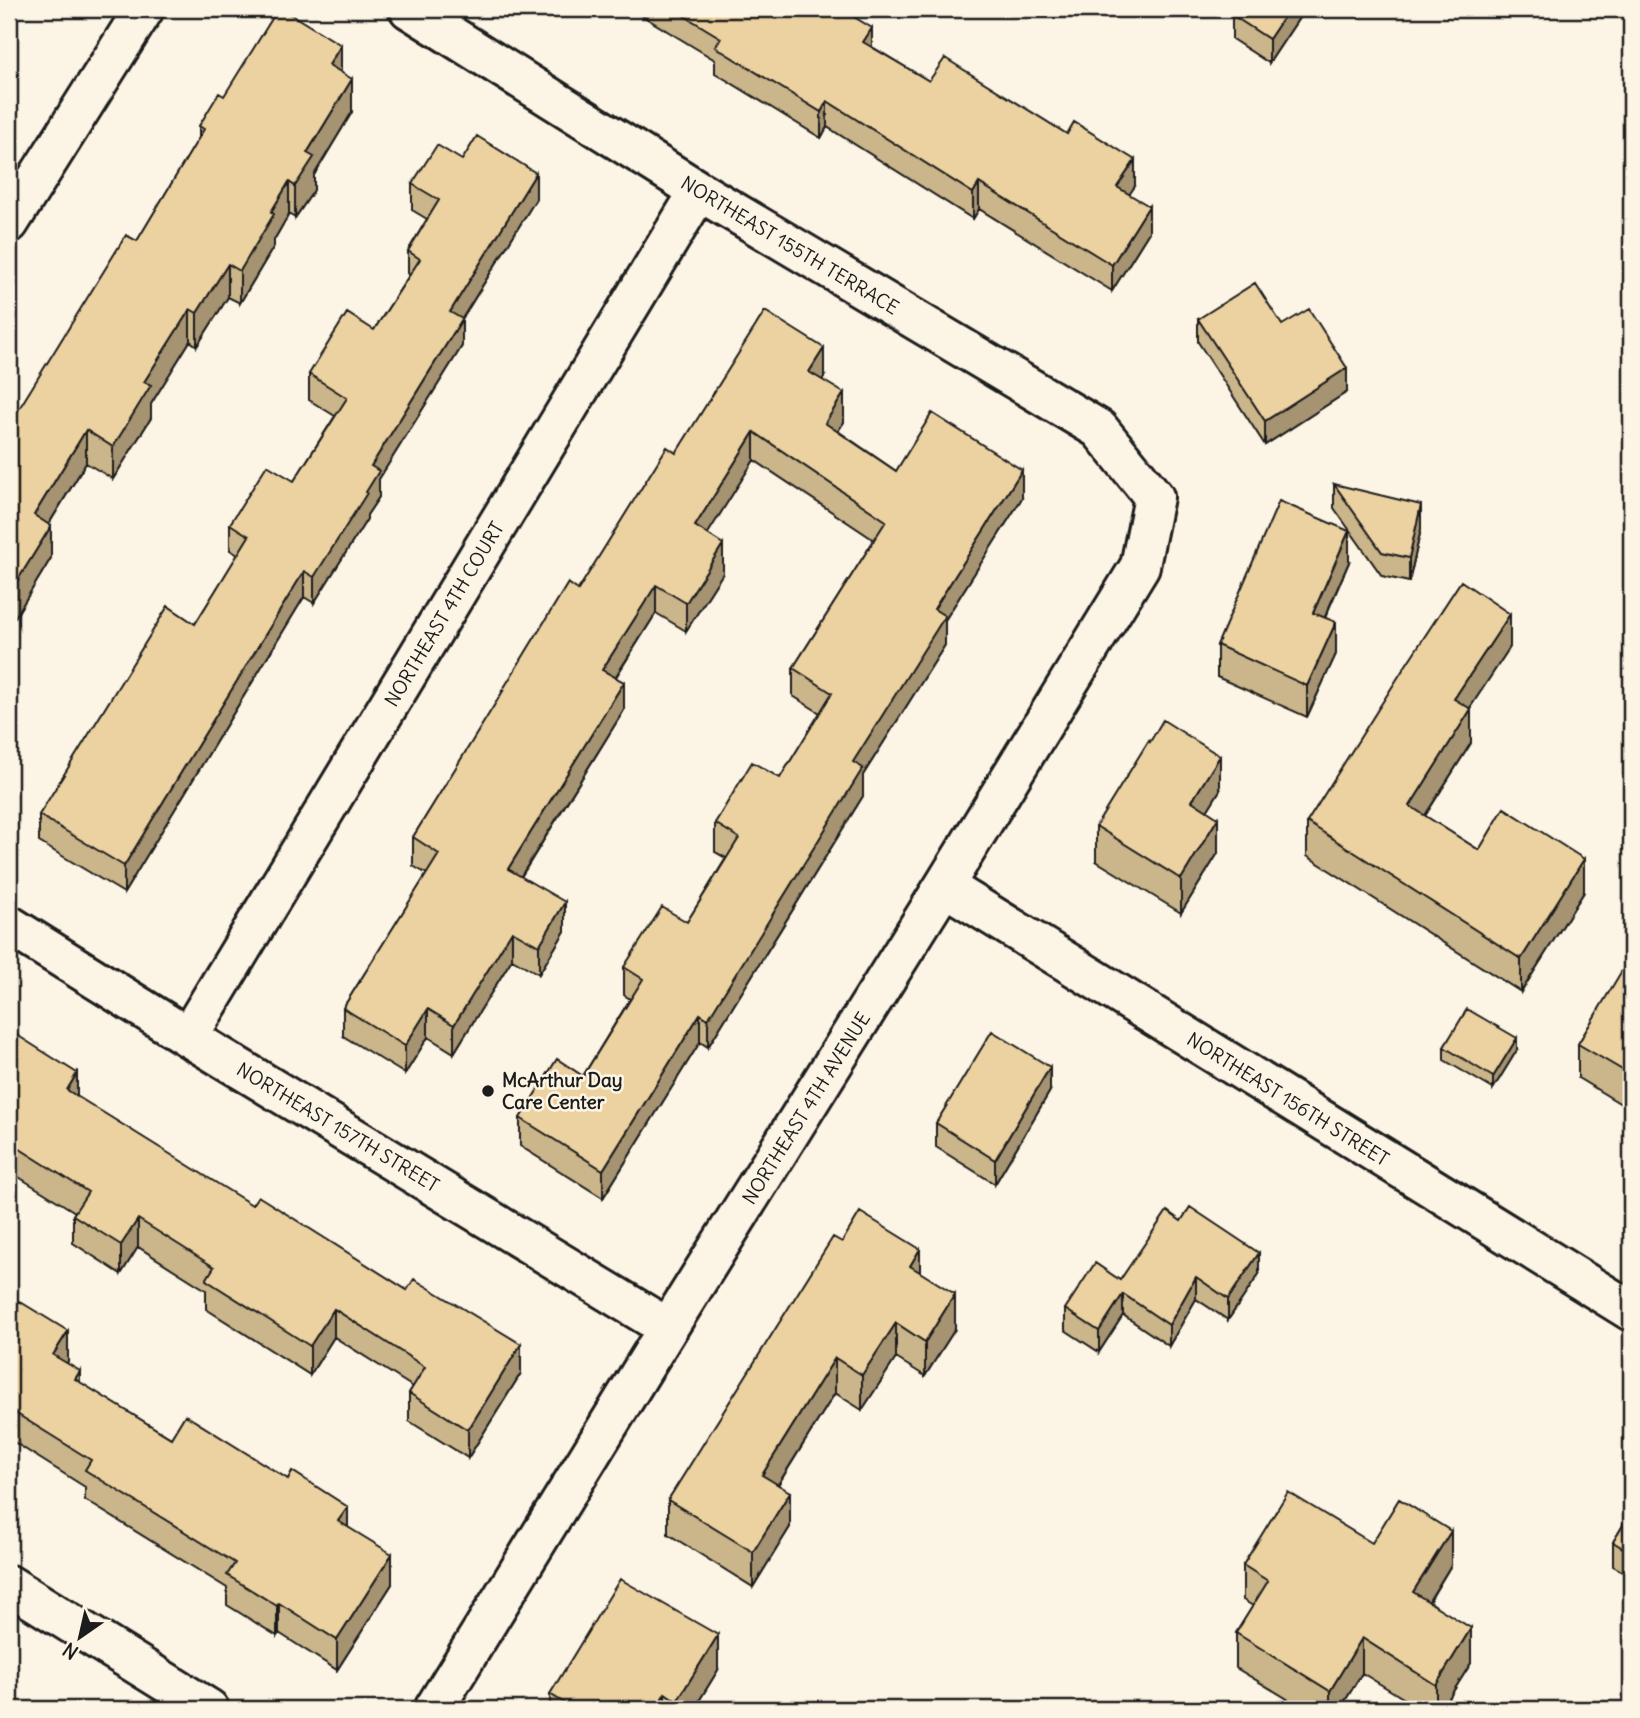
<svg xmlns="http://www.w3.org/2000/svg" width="1640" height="1718" font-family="Delius,sans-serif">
<rect width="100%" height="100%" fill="#fcf5e5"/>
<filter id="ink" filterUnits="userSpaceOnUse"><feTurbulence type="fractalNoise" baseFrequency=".0143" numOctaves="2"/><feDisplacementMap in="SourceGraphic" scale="14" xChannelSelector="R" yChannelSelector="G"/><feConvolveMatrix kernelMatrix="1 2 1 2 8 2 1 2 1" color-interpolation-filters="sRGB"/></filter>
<g filter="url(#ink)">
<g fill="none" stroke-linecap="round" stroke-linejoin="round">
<defs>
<path id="minor" d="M 409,9 L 699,191 L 1099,429 L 1154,497 L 1140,566 L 944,886 L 668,1328 L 434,1709
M 9,223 L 144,9
M 944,886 L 1631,1311
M 9,925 L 188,1037 L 668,1328
M 188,1037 L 699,191
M 9,1585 L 209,1709"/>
</defs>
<use href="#minor" stroke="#1c1c1c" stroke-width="44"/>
<use href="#minor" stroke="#fcf5e5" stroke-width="38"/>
</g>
<path fill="#cbb58a" stroke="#1c1c1c" stroke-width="2" d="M 631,9 L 782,9 L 797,17 L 872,47 L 929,81 L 1135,186 L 1129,194 L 1149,232 L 1112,291 L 979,209 L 973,219 L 827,127 L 821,138 L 715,73 L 715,60 Z
M 1236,9 L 1305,9 L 1269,63 L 1232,39 L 1232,15 Z
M 341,72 L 352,112 L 314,175 L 314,190 L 295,218 L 289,214 L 274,240 L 274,246 L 240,303 L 228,297 L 197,346 L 190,341 L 151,404 L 151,418 L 113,479 L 86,463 L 49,524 L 51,558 L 14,619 L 9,616 L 9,425 L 137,241 L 199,138 L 199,126 L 224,96 Z
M 462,160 L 536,199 L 462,319 L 462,346 L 379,479 L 379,497 L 367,515 L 367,519 L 314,603 L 304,597 L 124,893 L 39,842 L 39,815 L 195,624 L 238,555 L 230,550 L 230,524 L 294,481 L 335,416 L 309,400 L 309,374 L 374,330 L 408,277 L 408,251 L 427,219 L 412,210 L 412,184 Z
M 1198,319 L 1282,325 L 1347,392 L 1265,445 L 1198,342 Z
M 824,377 L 822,380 L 844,422 L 838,431 L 896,471 L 1022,498 L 945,620 L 945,645 L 863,775 L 863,796 L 708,1047 L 700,1042 L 603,1198 L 520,1146 L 520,1118 L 583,1076 L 630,999 L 624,995 L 624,967 L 687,922 L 726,858 L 715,852 L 715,823 L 780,778 L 820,713 L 793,696 L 793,668 L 874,540 L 754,460 L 707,534 L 723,573 L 686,631 L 656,613 L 616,677 L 624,710 L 521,877 L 565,931 L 539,974 L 512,959 L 454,1053 L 428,1037 L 405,1074 L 343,1036 L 343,1008 L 427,874 L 413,866 L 413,837 L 502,694 L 502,691 L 578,590 L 676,453 Z
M 1334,484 L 1421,529 L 1409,582 L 1382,576 L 1334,508 Z
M 1349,562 L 1325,618 L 1336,654 L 1307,717 L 1217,677 L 1217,645 Z
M 1510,647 L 1469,709 L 1471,743 L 1425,816 L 1479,850 L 1584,892 L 1521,992 L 1307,856 L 1307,822 Z
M 1220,790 L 1207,811 L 1218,853 L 1181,913 L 1096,861 L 1096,826 Z
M 1631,958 L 1631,1110 L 1578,1078 L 1578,1044 Z
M 9,1030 L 77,1097 L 521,1373 L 468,1458 L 409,1421 L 409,1393 L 413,1387 L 334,1337 L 310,1375 L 206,1309 L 206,1290 L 138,1247 L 121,1274 L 73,1243 L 73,1215 L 75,1212 L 9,1171 Z
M 1444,1047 L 1517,1050 L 1493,1089 L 1444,1060 Z
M 1050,1091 L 995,1184 L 936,1147 L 936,1123 Z
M 842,1242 L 920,1272 L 955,1329 L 925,1376 L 896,1358 L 862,1410 L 835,1393 L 778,1485 L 790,1527 L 753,1587 L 668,1534 L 668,1500 Z
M 1259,1274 L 1228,1320 L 1196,1299 L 1169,1346 L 1123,1315 L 1099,1352 L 1065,1330 L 1065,1309 L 1120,1280 Z
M 9,1317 L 68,1361 L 67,1363 L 80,1383 L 171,1438 L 348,1527 L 392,1584 L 337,1670 L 279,1633 L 277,1636 L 227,1605 L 227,1588 L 85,1500 L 85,1487 L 9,1439 Z
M 1631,1512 L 1631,1576 L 1613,1566 L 1613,1542 Z
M 1372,1543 L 1451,1565 L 1429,1602 L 1471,1663 L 1442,1709 L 1421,1709 L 1362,1673 L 1340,1709 L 1304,1709 L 1236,1668 L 1236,1633 L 1253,1606 L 1243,1600 L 1243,1565 Z
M 718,1670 L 694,1709 L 550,1709 L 550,1694 Z"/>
<path fill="#a59371" stroke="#1c1c1c" stroke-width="2" d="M 1289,9 L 1305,9 L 1269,63 L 1269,39 Z
M 872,28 L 872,53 L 863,42 Z
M 341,45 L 341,77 L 329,65 Z
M 352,79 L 352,112 L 314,175 L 314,190 L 295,218 L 295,186 L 307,153 Z
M 827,101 L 827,127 L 821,138 L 821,112 Z
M 1135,160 L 1135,186 L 1117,213 L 1117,187 Z
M 536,173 L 536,199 L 450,338 L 450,312 Z
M 289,182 L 289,214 L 274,240 L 274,246 L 240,303 L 240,271 L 271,212 Z
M 979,183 L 979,209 L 973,219 L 973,193 Z
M 1149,206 L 1149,232 L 1112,291 L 1112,265 Z
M 228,264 L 228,297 L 197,346 L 197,313 Z
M 190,309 L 190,341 L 151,404 L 151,418 L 113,479 L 113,447 L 144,382 Z
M 462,319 L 462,346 L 379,479 L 379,497 L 367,515 L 367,519 L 314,603 L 314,577 L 371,466 Z
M 824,348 L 824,377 L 809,400 L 809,372 Z
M 1347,368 L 1347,392 L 1265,445 L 1265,421 Z
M 844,393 L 844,422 L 825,451 L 825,423 Z
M 86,430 L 86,463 L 34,548 L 34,515 Z
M 754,432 L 754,460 L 695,554 L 695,526 Z
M 1022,470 L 1022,498 L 945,620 L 945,645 L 863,775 L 863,796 L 708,1047 L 708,1019 L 934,609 Z
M 1421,505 L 1421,529 L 1409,582 L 1409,558 Z
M 51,526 L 51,558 L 14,619 L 14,586 Z
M 1349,531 L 1349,562 L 1313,644 L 1313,613 Z
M 723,544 L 723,573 L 686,631 L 686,603 Z
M 304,571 L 304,597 L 124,893 L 124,866 Z
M 656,585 L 656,613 L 602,698 L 602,670 Z
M 1510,614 L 1510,647 L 1454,732 L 1454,699 Z
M 1336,622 L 1336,654 L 1307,717 L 1307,686 Z
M 624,682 L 624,710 L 508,897 L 508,869 Z
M 1471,709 L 1471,743 L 1410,839 L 1410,806 Z
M 1220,756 L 1220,790 L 1192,836 L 1192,801 Z
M 1218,818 L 1218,853 L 1181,913 L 1181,879 Z
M 1584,859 L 1584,892 L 1521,992 L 1521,959 Z
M 565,902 L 565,931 L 539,974 L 539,946 Z
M 512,931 L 512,959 L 454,1053 L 454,1025 Z
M 428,1009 L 428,1037 L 405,1074 L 405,1046 Z
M 700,1014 L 700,1042 L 603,1198 L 603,1170 Z
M 1517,1038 L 1517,1050 L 1493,1089 L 1493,1077 Z
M 1050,1067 L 1050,1091 L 995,1184 L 995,1160 Z
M 77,1073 L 77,1102 L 67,1090 Z
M 138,1219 L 138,1247 L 121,1274 L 121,1245 Z
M 920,1249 L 920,1284 L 910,1266 Z
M 1259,1253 L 1259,1274 L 1228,1320 L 1228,1299 Z
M 1196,1277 L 1196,1299 L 1169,1346 L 1169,1325 Z
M 955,1294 L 955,1329 L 925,1376 L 925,1342 Z
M 1123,1294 L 1123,1315 L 1099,1352 L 1099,1331 Z
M 334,1309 L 334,1337 L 310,1375 L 310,1346 Z
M 896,1323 L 896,1358 L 862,1410 L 862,1375 Z
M 68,1331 L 68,1361 L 53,1385 L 53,1355 Z
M 521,1344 L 521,1373 L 468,1458 L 468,1430 Z
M 835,1358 L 835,1393 L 762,1510 L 762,1475 Z
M 80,1371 L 80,1401 L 75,1379 Z
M 790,1492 L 790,1527 L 753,1587 L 753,1552 Z
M 348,1507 L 348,1537 L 338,1521 Z
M 1451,1531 L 1451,1565 L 1413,1627 L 1413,1592 Z
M 392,1554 L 392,1584 L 337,1670 L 337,1640 Z
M 279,1603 L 279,1633 L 277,1636 L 277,1606 Z
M 1471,1628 L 1471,1663 L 1442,1709 L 1436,1709 L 1436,1685 Z
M 718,1635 L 718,1670 L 694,1709 L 677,1709 L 677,1701 Z
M 1362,1638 L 1362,1673 L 1340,1709 L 1330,1709 L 1330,1691 Z
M 665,1693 L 665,1709 L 656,1709 Z"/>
<path fill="#ecd2a1" stroke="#1c1c1c" stroke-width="2" d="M 278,9 L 282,9 L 341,45 L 329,65 L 352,79 L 307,153 L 314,157 L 295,186 L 289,182 L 271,212 L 274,214 L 240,271 L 228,264 L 197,313 L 190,309 L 144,382 L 151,385 L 113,447 L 86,430 L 34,515 L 51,526 L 14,586 L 9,583 L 9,425 L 126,235 L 137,241 L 204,129 L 199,126 L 219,93 L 224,96 Z
M 673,9 L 782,9 L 797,17 L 802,9 L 841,9 L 872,28 L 863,42 L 929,81 L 945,58 L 1067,134 L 1074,122 L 1135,160 L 1117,187 L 1149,206 L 1112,265 L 979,183 L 973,193 L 827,101 L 821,112 L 715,47 L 721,38 Z
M 1236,9 L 1289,9 L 1269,39 L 1232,15 Z
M 477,136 L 536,173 L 450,312 L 462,319 L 371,466 L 379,471 L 366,492 L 367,493 L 314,577 L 304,571 L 124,866 L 39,815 L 168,606 L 195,624 L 249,536 L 230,524 L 267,465 L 294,481 L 347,398 L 309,374 L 347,313 L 374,330 L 420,259 L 408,251 L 439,200 L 412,184 L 437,145 L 462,160 Z
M 1255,283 L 1282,325 L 1309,309 L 1347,368 L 1265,421 L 1198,319 Z
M 765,311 L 824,348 L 809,372 L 844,393 L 825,423 L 896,471 L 932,413 L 1022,470 L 934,609 L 945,616 L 853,762 L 863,768 L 708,1019 L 700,1014 L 603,1170 L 520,1118 L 557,1059 L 583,1076 L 643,979 L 624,967 L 662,907 L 687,922 L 739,838 L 715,823 L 752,762 L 780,778 L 832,693 L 793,668 L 886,521 L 754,432 L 695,526 L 723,544 L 686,603 L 656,585 L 602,670 L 624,682 L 508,869 L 565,902 L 539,946 L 512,931 L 454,1025 L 428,1009 L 405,1046 L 343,1008 L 439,854 L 413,837 L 503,691 L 502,691 L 568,583 L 578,590 L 667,447 L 676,453 Z
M 1334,484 L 1421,505 L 1409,558 L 1382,552 Z
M 1279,501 L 1349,531 L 1313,613 L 1336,622 L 1307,686 L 1217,645 Z
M 1461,581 L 1510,614 L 1454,699 L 1471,709 L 1410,806 L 1479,850 L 1504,808 L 1584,859 L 1521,959 L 1307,822 L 1404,668 Z
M 1163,720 L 1220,756 L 1192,801 L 1218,818 L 1181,879 L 1096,826 L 1149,740 L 1150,742 Z
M 1630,957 L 1631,958 L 1631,1075 L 1578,1044 Z
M 1467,1009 L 1517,1038 L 1493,1077 L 1444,1047 Z
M 9,1030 L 77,1073 L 67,1090 L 252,1205 L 258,1196 L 407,1290 L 414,1279 L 521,1344 L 468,1430 L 409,1393 L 425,1367 L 334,1309 L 310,1346 L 206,1280 L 214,1267 L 138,1219 L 121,1245 L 73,1215 L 88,1192 L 9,1142 Z
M 992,1031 L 1050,1067 L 995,1160 L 936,1123 Z
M 1190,1207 L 1259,1253 L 1228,1299 L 1196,1277 L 1169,1325 L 1123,1294 L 1099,1331 L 1065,1309 L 1095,1263 L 1120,1280 L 1167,1211 L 1181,1221 Z
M 860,1212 L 920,1249 L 910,1266 L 955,1294 L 925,1342 L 896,1323 L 862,1375 L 835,1358 L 762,1475 L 790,1492 L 753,1552 L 668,1500 L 833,1237 L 842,1242 Z
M 19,1301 L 68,1331 L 53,1355 L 80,1371 L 75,1379 L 171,1438 L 185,1415 L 288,1479 L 292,1471 L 348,1507 L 338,1521 L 392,1554 L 337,1640 L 279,1603 L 277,1606 L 227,1575 L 235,1563 L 85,1470 L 91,1460 L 9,1409 L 9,1317 Z
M 1288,1492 L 1372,1543 L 1399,1499 L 1451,1531 L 1413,1592 L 1471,1628 L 1436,1685 L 1362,1638 L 1330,1691 L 1236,1633 L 1268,1581 L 1243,1565 Z
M 1631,1512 L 1631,1553 L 1613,1542 Z
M 620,1579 L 718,1635 L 677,1701 L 665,1693 L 656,1709 L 574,1709 L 550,1694 Z
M 9,1700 L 23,1709 L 9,1709 Z"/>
</g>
<circle fill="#1c1c1c" stroke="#fcf5e5" stroke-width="2.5" cx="488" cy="1091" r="7"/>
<g text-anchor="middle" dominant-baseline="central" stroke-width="5" stroke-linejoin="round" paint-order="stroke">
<g font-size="19" fill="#1c1c1c" stroke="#fcf5e5">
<text transform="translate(790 245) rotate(31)">NORTHEAST 155TH TERRACE</text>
<text transform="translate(444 614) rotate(-59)">NORTHEAST 4TH COURT</text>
<text transform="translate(1288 1099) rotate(32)">NORTHEAST 156TH STREET</text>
<text transform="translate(806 1108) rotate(-58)">NORTHEAST 4TH AVENUE</text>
<text transform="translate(338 1127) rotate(31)">NORTHEAST 157TH STREET</text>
</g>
<g font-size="19" font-weight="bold" fill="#1c1c1c" stroke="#fcf5e5" text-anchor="start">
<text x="502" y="1080">McArthur Day<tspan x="502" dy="22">Care Center</tspan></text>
</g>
</g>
<rect width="1640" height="1718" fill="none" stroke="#fcf5e5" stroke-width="35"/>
<rect x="18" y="18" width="1605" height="1683" fill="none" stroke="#1c1c1c" stroke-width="2.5" filter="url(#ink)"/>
<g transform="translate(80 1637) rotate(214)" stroke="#fcf5e5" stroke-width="5" paint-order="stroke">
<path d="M0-5L12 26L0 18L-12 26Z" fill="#1c1c1c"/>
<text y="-10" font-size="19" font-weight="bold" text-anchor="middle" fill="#1c1c1c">N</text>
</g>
</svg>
